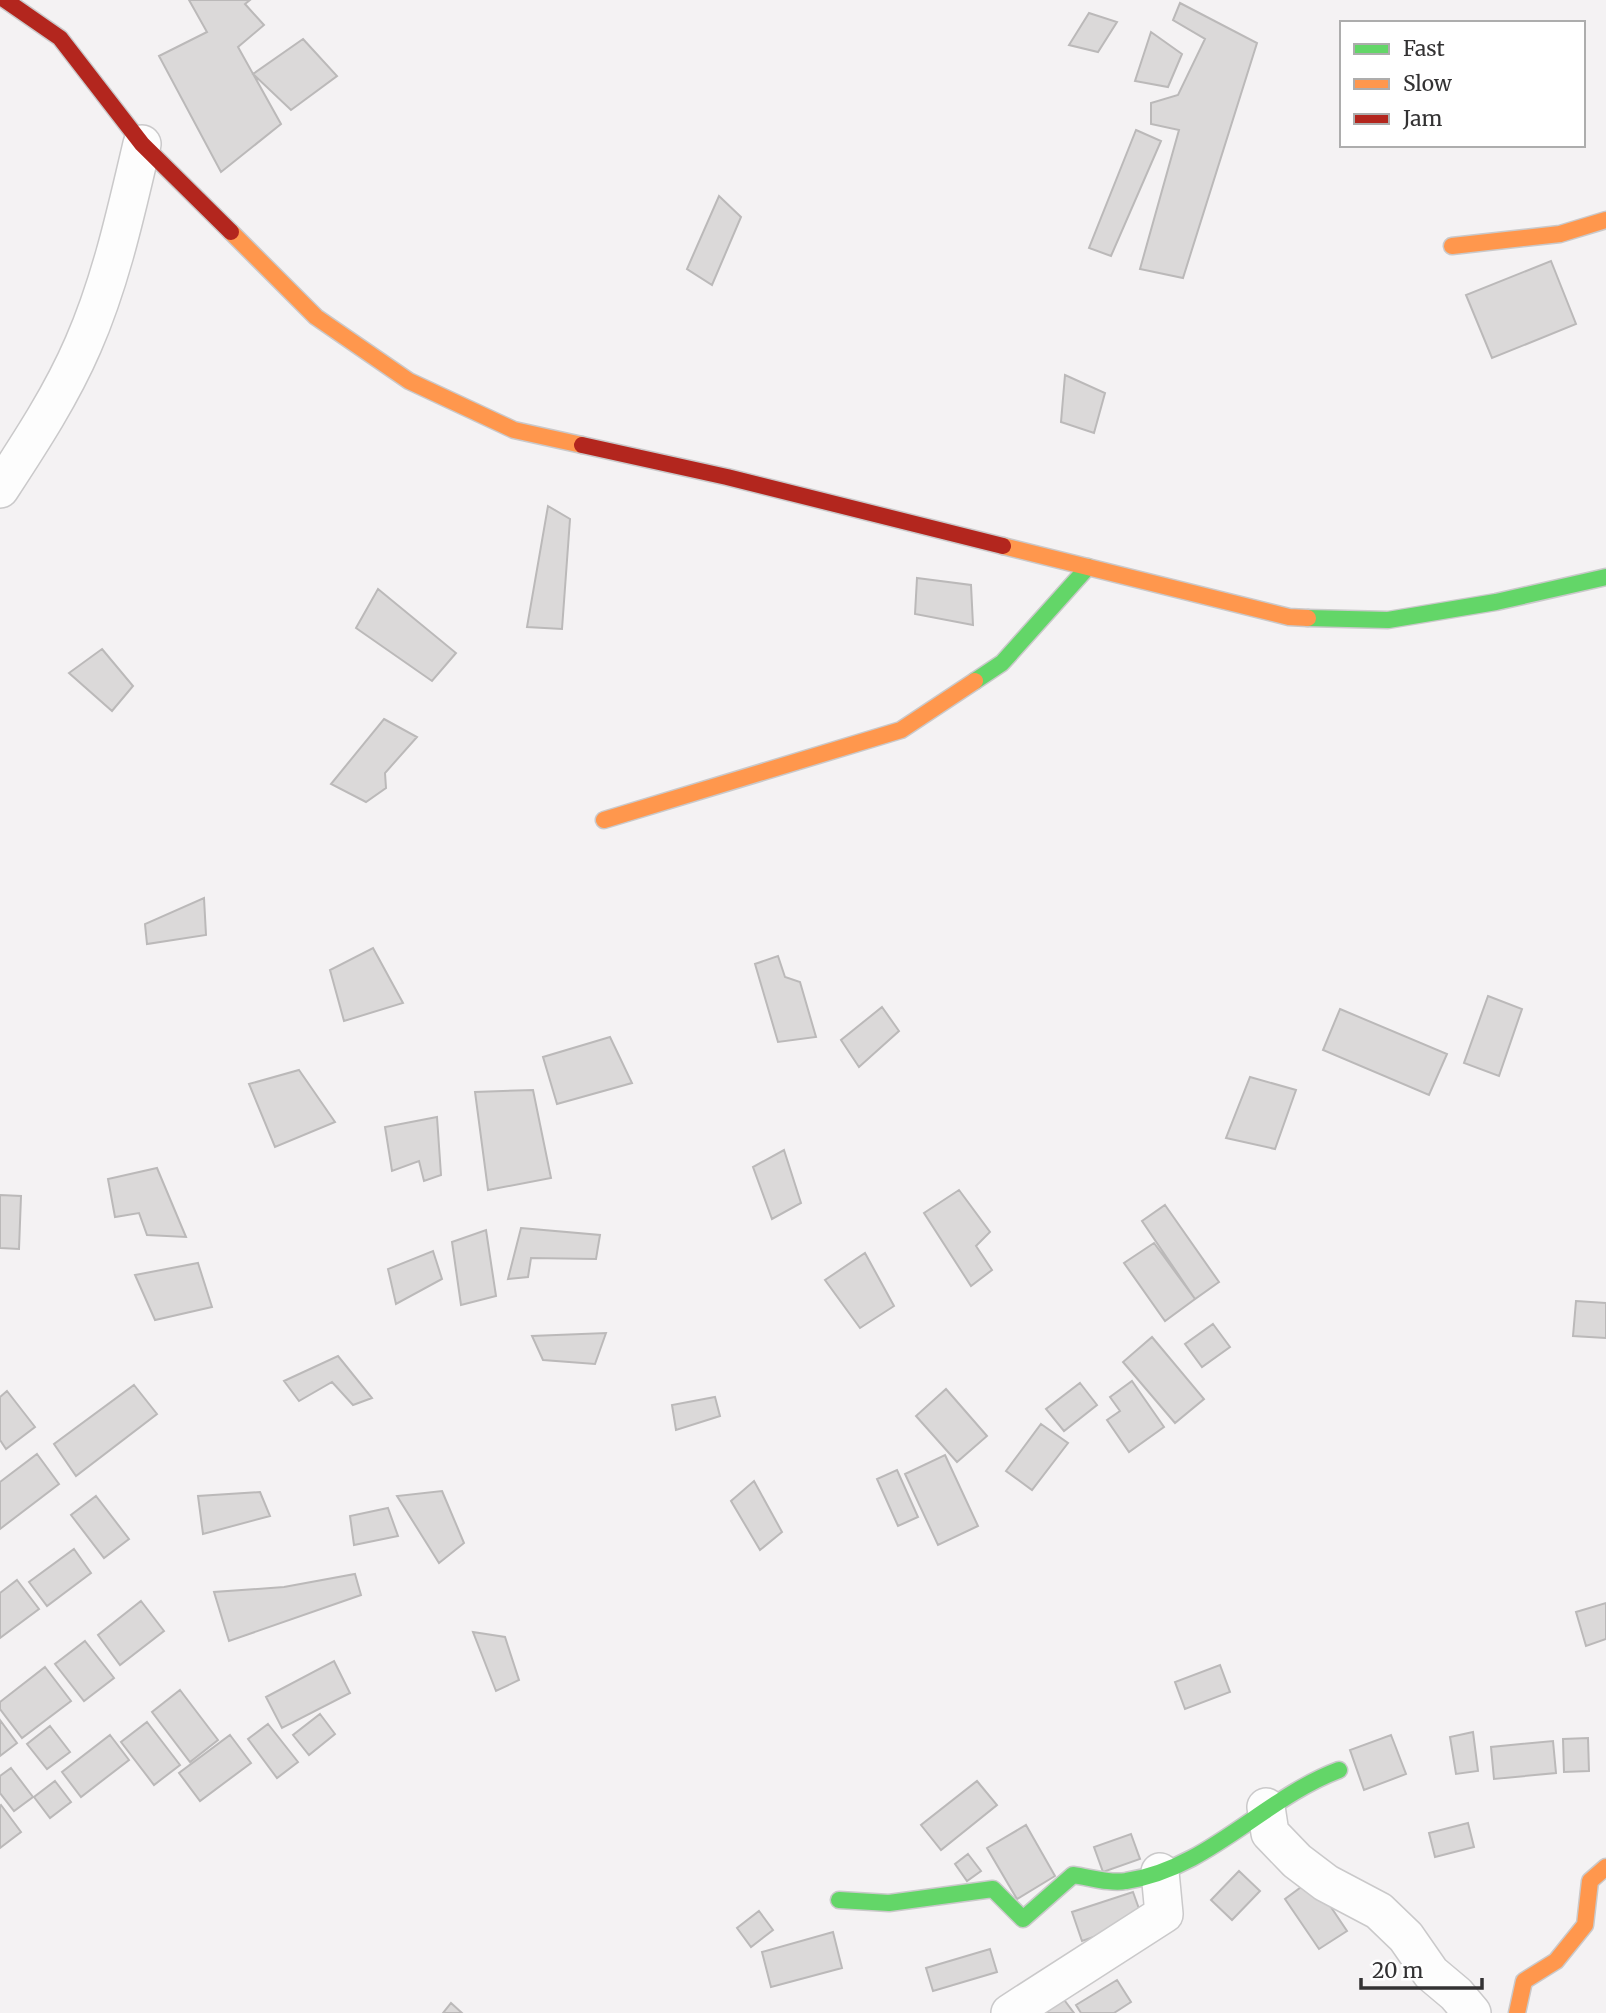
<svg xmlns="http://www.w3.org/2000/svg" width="1606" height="2013" font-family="Merriweather,serif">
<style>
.building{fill:#dbd9d9;stroke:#bbb9b9;stroke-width:2}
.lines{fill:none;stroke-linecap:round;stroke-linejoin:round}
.street-casing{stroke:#cac9ca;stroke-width:40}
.fast-casing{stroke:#cac9ca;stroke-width:19}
.slow-casing{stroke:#cac9ca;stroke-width:19}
.jam-casing{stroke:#cac9ca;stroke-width:19}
.street{stroke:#fdfdfd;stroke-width:37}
.fast{stroke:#63d668;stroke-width:16}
.slow{stroke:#ff974d;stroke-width:16}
.jam{stroke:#b3261e;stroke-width:16}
</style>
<rect width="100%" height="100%" fill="#f4f2f3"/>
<path class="building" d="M189 0H250L245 4 264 25 238 47 281 124 221 172 159 56 207 32Z
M1180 3 1257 43 1183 278 1140 269 1179 130 1151 124V103L1178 95 1205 39 1173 20Z
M1089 13 1117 22 1098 52 1069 45Z
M1151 32 1182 54 1168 87 1135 81Z
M303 39 337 76 291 110 253 74Z
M1136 130 1161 141 1111 256 1089 248Z
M719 196 741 217 712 285 687 269Z
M1551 261 1576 324 1492 358 1466 295Z
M1065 375 1105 393 1094 433 1061 422Z
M548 506 570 519 562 629 527 627Z
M917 578 971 585 973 625 915 614Z
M378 589 456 653 432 681 356 628Z
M102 649 133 686 112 711 69 673Z
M384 719 417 737 385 773 386 788 366 802 331 784Z
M204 898 206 935 147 944 145 924Z
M373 948 403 1003 344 1021 330 970Z
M778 956 785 977 800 982 816 1037 778 1042 755 964Z
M1488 996 1522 1009 1499 1076 1464 1063Z
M882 1007 899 1031 859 1067 841 1040Z
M1340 1009 1447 1054 1429 1095 1323 1050Z
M610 1037 632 1083 557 1104 543 1057Z
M299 1070 335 1122 275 1147 249 1084Z
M1250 1077 1296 1090 1275 1149 1226 1138Z
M533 1090 551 1178 488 1190 475 1092Z
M437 1117 441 1175 424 1181 419 1161 392 1171 385 1127Z
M784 1150 801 1203 772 1219 753 1167Z
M157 1168 186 1237 147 1235 139 1213 115 1217 108 1179Z
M959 1190 990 1232 976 1246 992 1270 971 1286 924 1213Z
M0 1195 21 1196 19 1249 0 1248Z
M1165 1205 1219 1282 1195 1299 1142 1221Z
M521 1228 600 1235 596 1259 531 1258 528 1277 508 1279Z
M486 1230 496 1296 461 1305 452 1242Z
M1154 1243 1195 1299 1165 1321 1124 1263Z
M433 1251 442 1279 396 1304 388 1269Z
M865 1253 894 1306 860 1328 825 1280Z
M198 1263 212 1307 155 1320 135 1275Z
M1576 1301 1606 1303V1338L1573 1336Z
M1213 1324 1230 1347 1202 1367 1185 1344Z
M606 1333 595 1364 543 1360 532 1336Z
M1152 1337 1204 1399 1175 1423 1123 1362Z
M338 1356 372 1398 353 1405 332 1382 299 1401 284 1381Z
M1132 1381 1164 1427 1129 1452 1107 1420 1120 1411 1110 1397Z
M1080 1383 1097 1405 1064 1431 1046 1409Z
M134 1385 157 1414 76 1476 54 1444Z
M946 1389 987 1436 957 1462 916 1416Z
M7 1391 35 1427 6 1449 0 1440V1397Z
M715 1397 720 1416 676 1430 672 1405Z
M1041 1424 1068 1443 1032 1490 1006 1471Z
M37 1454 59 1484 0 1529V1482Z
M945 1455 978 1526 938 1545 905 1474Z
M897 1470 918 1517 898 1526 877 1479Z
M754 1481 782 1532 760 1550 731 1501Z
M442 1491 464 1543 439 1563 397 1496Z
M260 1492 270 1516 203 1534 198 1496Z
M96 1496 129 1539 104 1558 71 1515Z
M388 1508 398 1536 354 1545 350 1516Z
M74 1549 91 1573 47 1606 29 1582Z
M355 1574 361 1595 229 1641 214 1592 284 1587Z
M17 1580 39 1609 0 1638V1593Z
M141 1601 164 1631 120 1665 98 1635Z
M1606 1603V1639L1586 1646 1576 1612Z
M473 1632 505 1637 519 1680 496 1691Z
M85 1641 114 1678 84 1701 55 1664Z
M334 1661 350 1693 282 1728 266 1697Z
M1220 1665 1230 1692 1185 1709 1175 1682Z
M45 1667 71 1701 22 1738 0 1709V1702Z
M180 1690 218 1740 190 1762 152 1712Z
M320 1714 335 1734 309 1755 293 1735Z
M0 1720 17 1743 0 1756Z
M147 1722 180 1765 154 1785 121 1742Z
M268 1724 298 1762 277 1778 248 1739Z
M50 1726 70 1752 47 1769 27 1744Z
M1473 1732 1478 1771 1456 1774 1450 1737Z
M110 1735 129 1760 81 1797 62 1772Z
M230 1735 251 1763 200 1801 179 1773Z
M1391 1735 1406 1774 1364 1790 1350 1750Z
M1588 1738 1589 1771 1564 1772 1563 1739Z
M1553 1741 1556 1773 1494 1779 1491 1747Z
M11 1768 33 1797 14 1811 0 1793V1776Z
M55 1781 71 1802 50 1818 34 1797Z
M977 1781 997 1805 941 1850 921 1825Z
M1 1805 21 1832 0 1848V1806Z
M1468 1823 1474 1847 1435 1857 1429 1833Z
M1026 1825 1055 1876 1017 1899 987 1848Z
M1131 1834 1140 1859 1103 1872 1094 1847Z
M968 1854 981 1871 967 1881 955 1864Z
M1239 1871 1260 1891 1232 1920 1211 1900Z
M1312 1879 1347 1931 1319 1949 1285 1899Z
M1133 1892 1143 1920 1082 1941 1072 1912Z
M759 1911 773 1930 751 1947 737 1928Z
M833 1932 842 1968 771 1987 762 1952Z
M990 1949 997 1972 933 1991 926 1968Z
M1117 1980 1131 2002 1114 2013H1081L1076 2005Z
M1062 1997 1074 2013H1039Z
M451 2003 462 2013H443Z"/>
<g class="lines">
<defs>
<path id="street" d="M0 489C30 443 61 396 83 345 111 281 126 212 142 144
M1266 1807 1270 1833 1297 1861 1326 1883 1379 1911 1406 1937 1431 1973 1456 1994 1472 2013
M1010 2013 1164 1914 1160 1872"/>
<path id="fast" d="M1308 618 1388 620 1496 602 1606 577
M975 681 1002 663 1088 567
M839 1900 889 1903 993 1889 1023 1919 1073 1875C1089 1877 1110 1884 1126 1881 1208 1869 1264 1798 1339 1770"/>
<path id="slow" d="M231 232 316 317 409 381 514 430 582 445
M1452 246 1560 234 1606 220
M1003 546 1289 617 1308 618
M604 820 901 730 975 681
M1517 2013 1524 1981 1556 1961 1585 1925 1590 1881 1606 1867"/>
<path id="jam" d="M5 0 60 38 142 144 231 232
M582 445 727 477 1003 546"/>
</defs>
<use href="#street" class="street-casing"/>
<use href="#fast" class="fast-casing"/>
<use href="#slow" class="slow-casing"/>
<use href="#jam" class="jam-casing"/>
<use href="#street" class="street"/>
<use href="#fast" class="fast"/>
<use href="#slow" class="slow"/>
<use href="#jam" class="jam"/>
</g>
<rect x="1340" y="21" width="245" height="126" fill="#ffffff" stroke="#adadad" stroke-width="2"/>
<rect x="1354" y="44" width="35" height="10" fill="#63d668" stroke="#adadad" stroke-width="2"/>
<text x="1403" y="56" font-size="21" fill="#333233">Fast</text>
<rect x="1354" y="79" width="35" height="10" fill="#ff974d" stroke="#adadad" stroke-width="2"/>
<text x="1403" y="91" font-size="21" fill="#333233">Slow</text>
<rect x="1354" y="114" width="35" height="10" fill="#b3261e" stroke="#adadad" stroke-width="2"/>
<text x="1403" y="126" font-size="21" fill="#333233">Jam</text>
<path d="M1361 1978v10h121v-10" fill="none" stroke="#333233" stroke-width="3.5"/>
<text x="1372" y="1978" font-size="21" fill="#333233" stroke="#ffffff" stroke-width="5" paint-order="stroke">20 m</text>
</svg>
